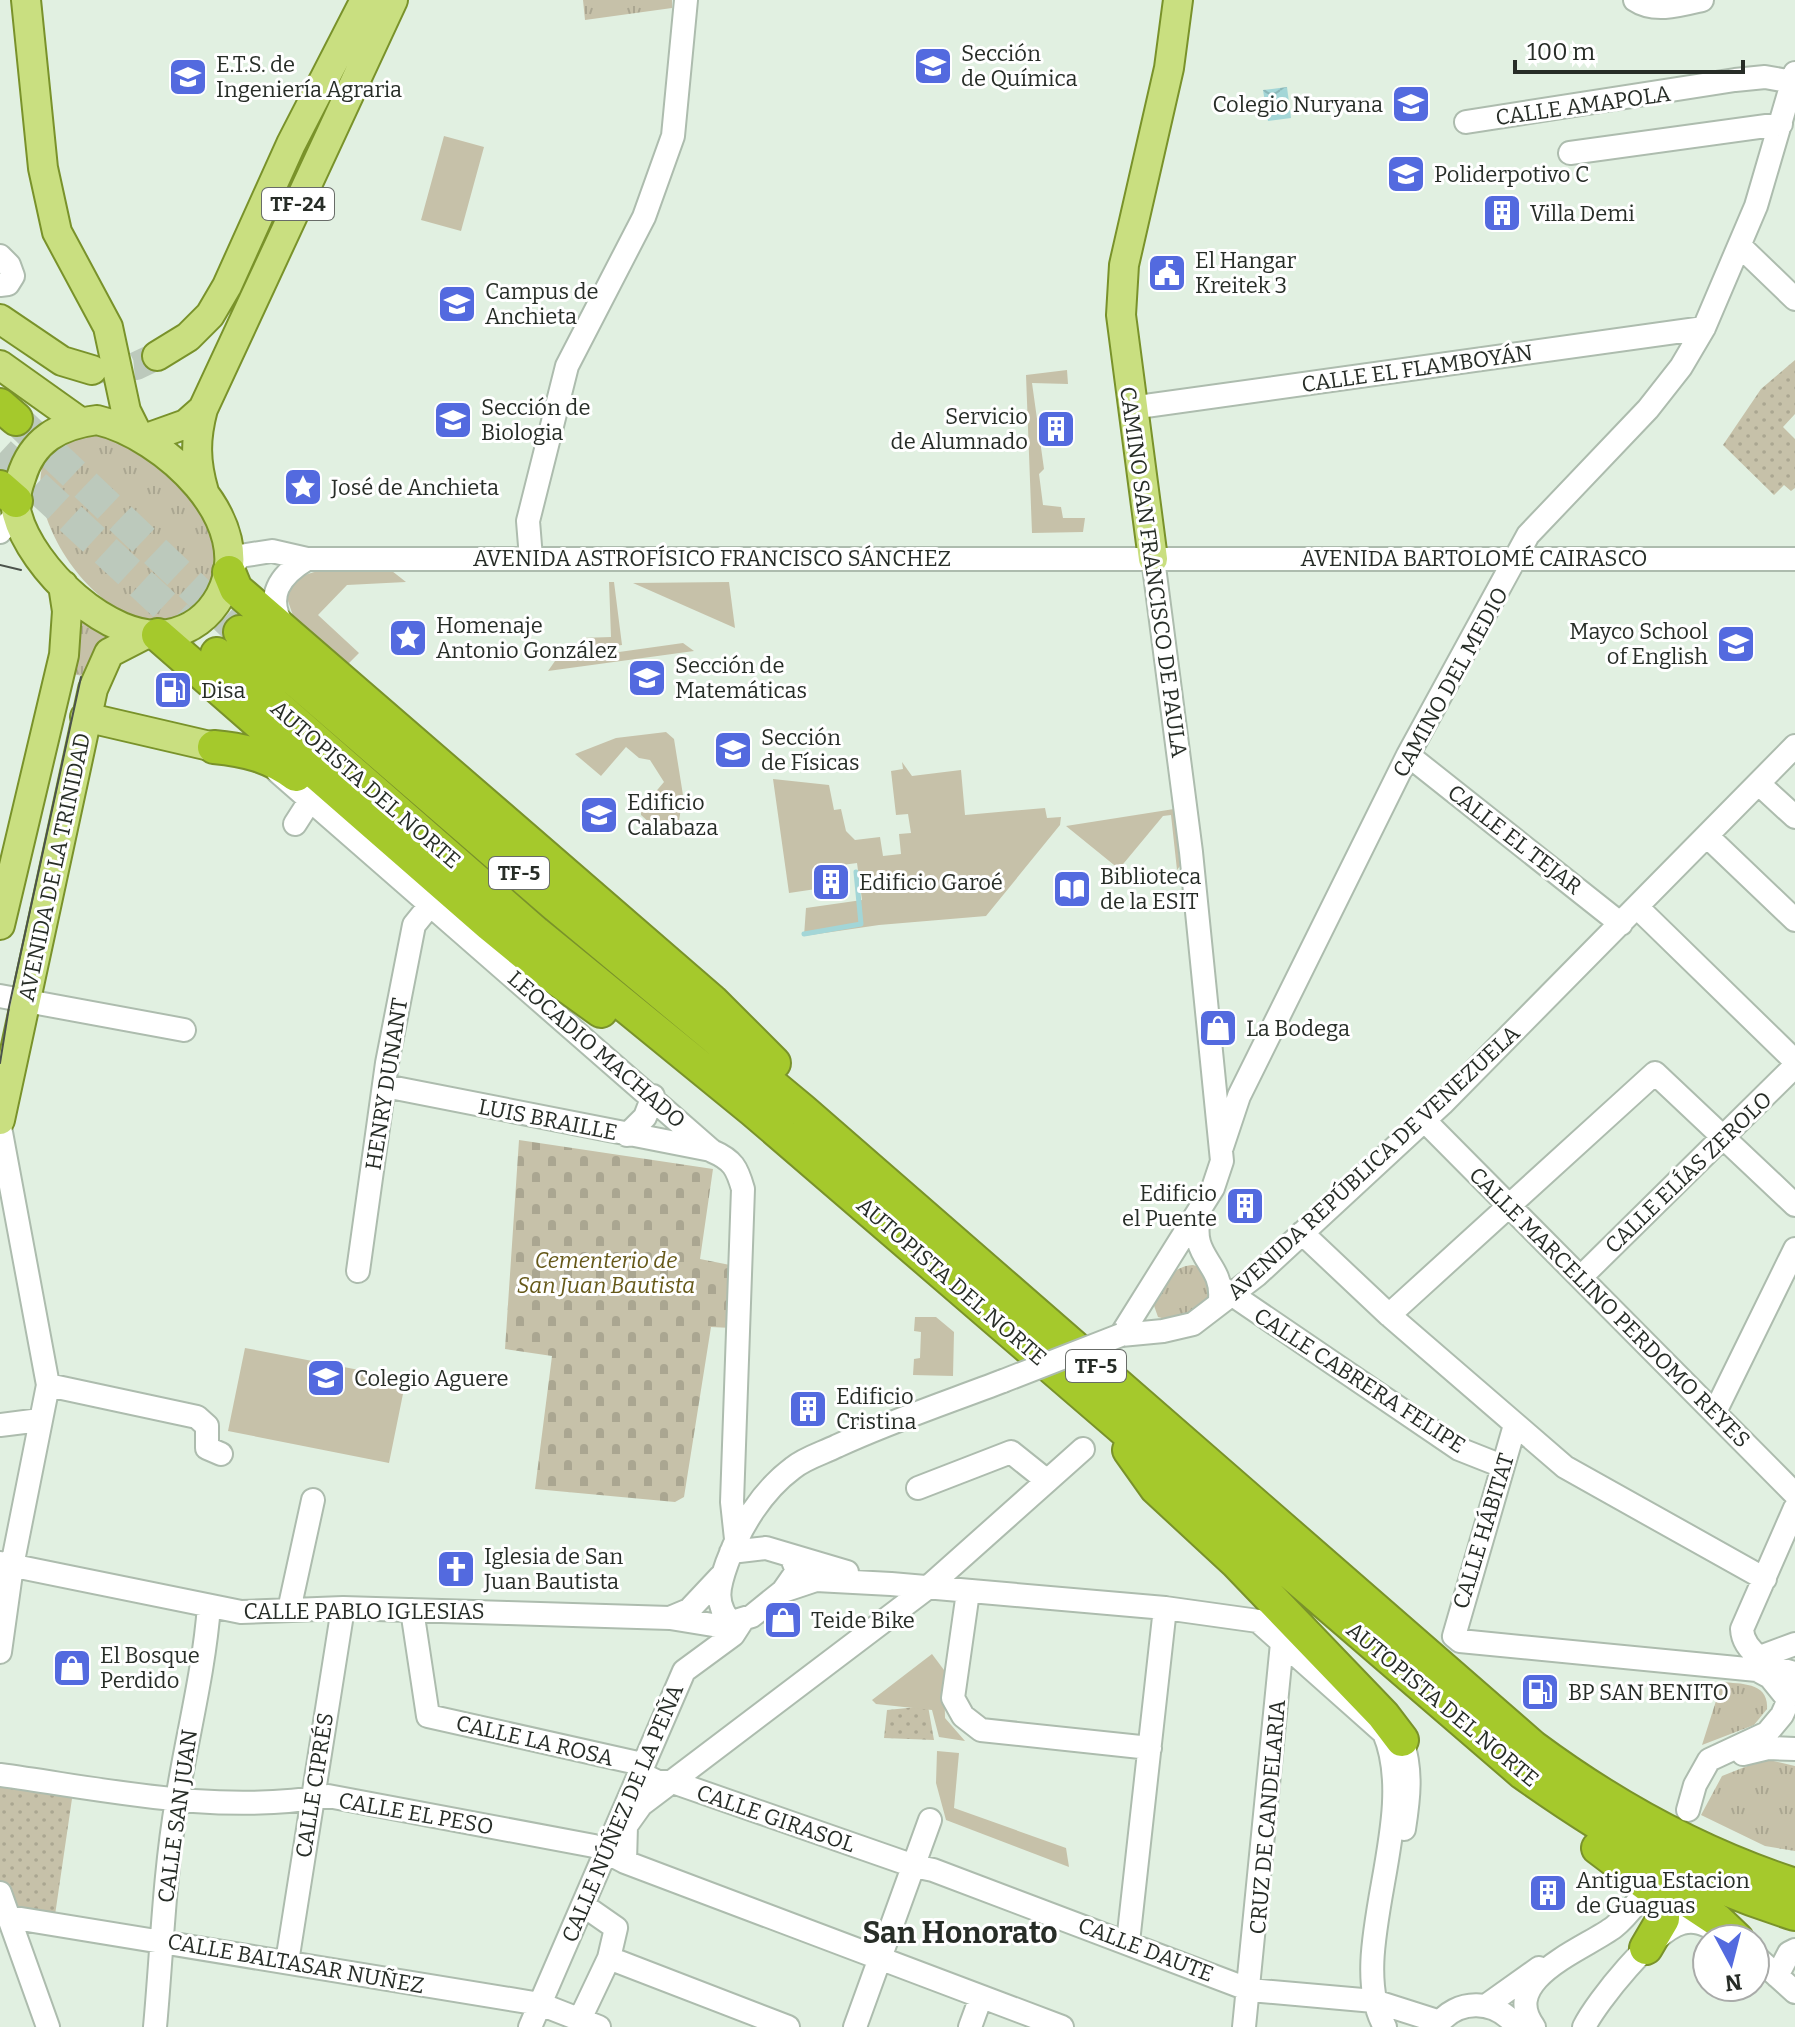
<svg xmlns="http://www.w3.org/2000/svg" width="1795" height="2027" font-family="Bitter,serif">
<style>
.grass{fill:url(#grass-tufts)}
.cemetery{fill:url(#cemetery-stones)}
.park{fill:url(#park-dots)}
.garden{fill:#c6c1a9}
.water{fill:url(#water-waves)}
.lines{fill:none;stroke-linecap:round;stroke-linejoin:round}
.stream{stroke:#a3d6d7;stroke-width:5}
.major-tunnel{stroke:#bcc9bc;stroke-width:28;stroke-dasharray:28 14;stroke-linecap:butt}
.highway-tunnel{stroke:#bcc9bc;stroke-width:32;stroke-dasharray:32 16;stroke-linecap:butt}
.minor-casing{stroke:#adbcae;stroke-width:26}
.major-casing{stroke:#79922a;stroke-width:32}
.highway-casing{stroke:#79922a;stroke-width:36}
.minor{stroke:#fff;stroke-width:22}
.major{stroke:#c9df80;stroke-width:28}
.highway{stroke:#a5c92c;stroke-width:32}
.tram{stroke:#4b534b;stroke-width:2}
.minor-bridge-casing{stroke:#adbcae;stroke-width:26;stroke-linecap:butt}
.minor-bridge{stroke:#fff;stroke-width:22}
.labels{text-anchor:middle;stroke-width:6;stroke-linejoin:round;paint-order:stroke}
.shield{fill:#fff;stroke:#686c68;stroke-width:2}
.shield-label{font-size:20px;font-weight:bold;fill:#272d27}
.poi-label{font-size:22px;fill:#272d27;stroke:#fff;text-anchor:start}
.street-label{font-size:22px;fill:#272d27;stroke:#fff}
.park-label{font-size:22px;font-style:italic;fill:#655818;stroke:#fff}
.district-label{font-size:30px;font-weight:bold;fill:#272d27;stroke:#fff}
</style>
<defs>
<pattern id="grass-tufts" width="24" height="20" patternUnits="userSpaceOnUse" patternTransform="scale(2)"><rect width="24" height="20" fill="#c6c1a9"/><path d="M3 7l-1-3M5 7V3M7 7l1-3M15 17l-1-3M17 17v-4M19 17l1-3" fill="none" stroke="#aaa691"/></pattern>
<pattern id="cemetery-stones" width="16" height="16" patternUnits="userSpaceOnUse" patternTransform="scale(2)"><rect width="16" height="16" fill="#c6c1a9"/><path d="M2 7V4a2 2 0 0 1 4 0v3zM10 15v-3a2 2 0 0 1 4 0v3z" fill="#aaa691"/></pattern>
<pattern id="park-dots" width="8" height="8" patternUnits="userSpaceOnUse" patternTransform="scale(2)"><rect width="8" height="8" fill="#c6c1a9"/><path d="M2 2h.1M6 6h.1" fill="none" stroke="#aaa691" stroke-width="1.8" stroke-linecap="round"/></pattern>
<pattern id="water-waves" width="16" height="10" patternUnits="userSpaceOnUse" patternTransform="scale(2)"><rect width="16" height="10" fill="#a3d6d7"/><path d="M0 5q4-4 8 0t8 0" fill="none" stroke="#8cb8b9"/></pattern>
</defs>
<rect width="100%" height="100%" fill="#e1f0e1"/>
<path class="grass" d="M583 0H672V8L585 20Z
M87 433C94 434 104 434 111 436 164 452 250 545 201 599 126 681 0 503 53 447 62 441 76 438 87 433Z
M73 608 116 637 88 677 67 673Z
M1193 1265 1206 1269 1210 1299C1195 1310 1178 1324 1158 1317L1152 1300C1162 1284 1172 1266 1193 1265Z
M1722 1682C1741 1684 1769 1682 1767 1709L1754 1725 1702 1745Z
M1765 1759 1795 1766V1851L1765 1846 1701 1815 1722 1776Z"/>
<path class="cemetery" d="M519 1140 713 1169 700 1259 735 1266 732 1328 711 1327 684 1497 675 1502 535 1489 552 1356 505 1349Z"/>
<path class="park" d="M1795 360V414L1783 427 1795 439V488L1791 491 1784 485 1774 495 1723 445 1761 389Z
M928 1706 934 1740 884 1738 887 1710Z
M0 1775 74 1785 54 1922 9 1917 0 1893Z"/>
<path class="garden" d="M444 136 484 147 461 231 421 220Z
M1067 370 1068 384 1032 383 1044 469 1039 474 1043 505 1061 507 1063 518H1085L1083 532 1032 533 1026 375Z
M345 569 392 571 406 582 347 585 318 615 359 653 348 664 293 616 287 598C296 569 319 571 345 569Z
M609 582H614L622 645 579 650 581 638 611 637Z
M729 582 735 628 633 583Z
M683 643 694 651 548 671 555 661Z
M666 732 674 739 683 795 677 834 664 836 641 815V809L664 782 650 760 639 758 626 747 601 776 575 754 616 738Z
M902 762 912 776 961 770 965 815 1045 808 1047 818 1061 817 1060 825 986 916 879 925 804 936 806 908 862 900 857 863 813 869 816 889 789 893 773 779 829 785 834 810 841 809 846 831 855 840 880 837 883 856 901 854 899 834 911 833 908 814 896 815 891 771 903 769Z
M1174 809 1180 866 1177 870 1171 815 1163 816 1119 869 1066 826Z
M915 1317H936L954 1332 953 1376 913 1375 914 1359 920 1358 921 1332 914 1331Z
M245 1348 406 1379 389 1463 228 1431Z
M932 1654 944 1670 945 1718 965 1741 939 1737 932 1710 876 1704 872 1700Z
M937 1751 959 1753 954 1808 1066 1848 1069 1867 946 1820 936 1783Z"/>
<path class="water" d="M1287 87 1291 118 1268 121 1263 90Z"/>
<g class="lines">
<path class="stream" d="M804 934 861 924 856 872"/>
<path class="major-tunnel" d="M92 370 136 366 157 356"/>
<path class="highway-tunnel" d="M16 419 240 632
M0 453 217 654"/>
<defs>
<path id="minor" d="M1635 0C1654 13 1681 5 1702 0
M1466 122 1735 80 1765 77 1793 82
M1570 153 1781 124
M1740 246 1795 299
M0 256 9 265 13 276 8 284 0 285
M1131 408 1704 328
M0 532 17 514
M531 558 528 521 567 366 644 217 673 136 686 0
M229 572 240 556 272 551 307 559H1795
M284 627C264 597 280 575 307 559
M1408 755 1621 924
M278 772 712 1151C733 1160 737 1168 743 1189L732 1502 736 1539
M1759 784 1795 817
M295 824 311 799
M1707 836 1795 920
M1638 908 1795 1061
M0 996 184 1030
M385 1086 711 1150
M1424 1120 1795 1494
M0 1127 48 1385 12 1566 0 1652
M627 1135 645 1117 653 1096
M1222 1147 1239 1096 1408 755 1528 535 1648 409 1681 367 1704 328 1756 206 1795 73
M1200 1213C1188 1259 1223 1261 1220 1299
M1302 1233 1389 1315 1565 1467 1765 1579
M358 1271 387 1063 414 925 431 904
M1581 1277 1795 1066
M1221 1287 1459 1449 1502 1466
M1389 1315 1655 1073 1795 1205
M1121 1335 1163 1331 1193 1324 1257 1275 1442 1104 1795 746
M1121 1335 1213 1188 1222 1161 1191 852 1153 559
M48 1385 197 1417 207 1426V1448L221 1454
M1715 1412 1795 1249
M0 1425 40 1420
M1515 1425 1454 1636 1460 1641 1757 1670 1770 1677 1787 1698
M918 1488 1011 1452 1046 1480
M1795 1508 1742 1629C1743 1653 1774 1669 1795 1673
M731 1552 766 1548 847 1572
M0 1563 241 1612 343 1608 507 1613 670 1618 719 1626 752 1616 783 1591 797 1571 791 1556
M783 1591 816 1580 891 1584 1165 1608 1258 1621 1384 1733C1421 1820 1343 1954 1385 2027
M968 1592 953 1698 963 1716 981 1730 1150 1748
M289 1610 313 1500
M412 1610 428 1716 642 1764
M670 1618 689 1610 720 1577
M732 1625C714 1603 718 1588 727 1563 740 1527 762 1491 793 1468 805 1458 823 1453 837 1446 891 1421 948 1402 1003 1381
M1760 1657 1795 1644
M1402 1740C1412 1771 1409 1797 1404 1829
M1743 1754 1768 1748 1795 1749
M639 1773 658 1782H673L914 1866 933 1870 1250 1990 1374 2001 1440 2022
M0 1775C109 1790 218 1815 328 1796L594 1846 625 1862 1062 2027
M1688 1810 1695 1785 1709 1760 1767 1733 1782 1715 1795 1686
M625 1862 626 1826 641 1805 926 1589 1083 1449
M0 1893 48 2027
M583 1905 616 1928 609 1958 788 2027
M9 1917 540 2004 599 2027
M1128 1942 1165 1608
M1755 1956 1795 1992
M287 1962 343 1608
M1777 1976 1789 1953 1795 1950
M1487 2005 1539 1968
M580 2019 609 1958
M155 2027C162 1951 164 1876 177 1800 187 1736 204 1672 209 1606
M530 2027 684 1671 733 1635 742 1621
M855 2027 930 1820
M970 2027 981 1997
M1244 2027 1282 1643
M1436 2027C1457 1997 1496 1999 1517 2027
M1534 2027C1498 1979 1585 1949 1614 1927 1627 1917 1637 1902 1647 1890
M1584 2027C1597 2001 1654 1930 1682 1923 1696 1919 1706 1925 1718 1931"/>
<path id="major" d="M26 0 43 168 57 232 108 327 126 411 138 435
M0 319 62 361 92 370
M157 356 188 337 210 315 227 286 291 144 365 0
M0 365 80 422
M97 420C163 435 260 522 220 596 209 616 191 630 168 634 110 644 31 568 17 514 14 503 17 489 21 478 32 440 59 425 97 420Z
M144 439 186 424 203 409
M204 492C195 461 195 439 203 409L393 0
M1153 559 1121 315 1124 265 1169 68 1178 0
M85 717 214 747
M0 925 64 655 67 611 63 585
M0 1120 93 689 109 653 142 636"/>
<path id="highway" d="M0 405 16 419
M0 487 16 501
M229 572 236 589 712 1001 774 1063
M240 632 554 904 802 1110 1533 1747C1614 1807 1699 1854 1795 1885
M158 635 490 925 551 975 601 1011
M217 654 536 933 754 1111 1523 1773C1615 1838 1687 1880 1795 1914
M214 747C246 750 270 756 296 775
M1129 1450 1156 1488 1236 1562 1383 1715 1402 1740
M1598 1848 1663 1897V1919L1646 1948
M1652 1877 1717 1920 1737 1939"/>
</defs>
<use href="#minor" class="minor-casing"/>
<use href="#major" class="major-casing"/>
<use href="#highway" class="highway-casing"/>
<use href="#minor" class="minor"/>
<use href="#major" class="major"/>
<use href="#highway" class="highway"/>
<path class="tram" d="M0 565 21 570
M0 1063 9 1007 81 677"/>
<defs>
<path id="minor-bridge" d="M1003 1381 1121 1335"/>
</defs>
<use href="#minor-bridge" class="minor-bridge-casing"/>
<use href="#minor-bridge" class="minor-bridge"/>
</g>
<defs>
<symbol id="university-square" viewBox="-11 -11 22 22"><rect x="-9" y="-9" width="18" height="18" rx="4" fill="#536adf" stroke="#fff"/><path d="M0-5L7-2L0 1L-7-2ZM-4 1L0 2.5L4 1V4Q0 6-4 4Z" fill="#fff"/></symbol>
<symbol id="school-square" viewBox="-11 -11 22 22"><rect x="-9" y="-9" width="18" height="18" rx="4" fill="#536adf" stroke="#fff"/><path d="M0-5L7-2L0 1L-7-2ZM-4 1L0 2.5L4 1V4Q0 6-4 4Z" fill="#fff"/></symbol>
<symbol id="building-square" viewBox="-11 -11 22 22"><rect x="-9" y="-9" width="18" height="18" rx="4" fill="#536adf" stroke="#fff"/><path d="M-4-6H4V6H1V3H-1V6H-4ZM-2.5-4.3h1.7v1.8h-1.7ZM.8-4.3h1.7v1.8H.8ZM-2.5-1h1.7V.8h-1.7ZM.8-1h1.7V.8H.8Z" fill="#fff"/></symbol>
<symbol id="civic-square" viewBox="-11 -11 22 22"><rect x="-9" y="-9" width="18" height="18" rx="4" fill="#536adf" stroke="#fff"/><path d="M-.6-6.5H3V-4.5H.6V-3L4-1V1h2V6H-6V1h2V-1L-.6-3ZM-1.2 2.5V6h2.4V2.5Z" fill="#fff"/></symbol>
<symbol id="sight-square" viewBox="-11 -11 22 22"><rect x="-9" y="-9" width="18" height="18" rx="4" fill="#536adf" stroke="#fff"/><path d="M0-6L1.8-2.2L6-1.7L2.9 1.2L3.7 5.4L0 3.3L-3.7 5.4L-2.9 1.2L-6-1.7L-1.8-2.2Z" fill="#fff"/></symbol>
<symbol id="fuel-square" viewBox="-11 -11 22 22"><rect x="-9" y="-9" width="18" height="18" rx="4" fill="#536adf" stroke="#fff"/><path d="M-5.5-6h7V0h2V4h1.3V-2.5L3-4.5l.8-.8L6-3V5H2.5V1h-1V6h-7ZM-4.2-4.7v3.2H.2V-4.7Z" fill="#fff"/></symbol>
<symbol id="library-square" viewBox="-11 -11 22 22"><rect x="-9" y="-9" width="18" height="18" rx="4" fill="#536adf" stroke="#fff"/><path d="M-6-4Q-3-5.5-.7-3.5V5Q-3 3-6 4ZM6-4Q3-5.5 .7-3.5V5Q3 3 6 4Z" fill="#fff"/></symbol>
<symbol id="shop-square" viewBox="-11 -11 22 22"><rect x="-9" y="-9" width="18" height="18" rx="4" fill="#536adf" stroke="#fff"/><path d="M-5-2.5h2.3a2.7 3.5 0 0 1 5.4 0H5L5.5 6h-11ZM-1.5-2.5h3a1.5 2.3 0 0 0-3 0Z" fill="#fff"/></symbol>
<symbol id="church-square" viewBox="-11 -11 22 22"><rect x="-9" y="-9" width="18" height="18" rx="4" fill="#536adf" stroke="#fff"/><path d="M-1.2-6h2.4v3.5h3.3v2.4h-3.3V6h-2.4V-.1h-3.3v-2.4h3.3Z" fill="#fff"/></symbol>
</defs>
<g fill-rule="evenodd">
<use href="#university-square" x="911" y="44" width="44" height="44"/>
<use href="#university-square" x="166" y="55" width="44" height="44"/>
<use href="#school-square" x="1389" y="82" width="44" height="44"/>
<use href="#school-square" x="1384" y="152" width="44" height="44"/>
<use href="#building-square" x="1480" y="191" width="44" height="44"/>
<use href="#civic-square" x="1145" y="251" width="44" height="44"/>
<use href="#university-square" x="435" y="282" width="44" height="44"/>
<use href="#university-square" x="431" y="398" width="44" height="44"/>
<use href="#building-square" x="1034" y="407" width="44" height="44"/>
<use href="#sight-square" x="281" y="465" width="44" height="44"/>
<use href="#sight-square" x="386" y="616" width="44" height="44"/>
<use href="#school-square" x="1714" y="622" width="44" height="44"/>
<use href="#university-square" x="625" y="656" width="44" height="44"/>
<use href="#fuel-square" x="151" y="668" width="44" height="44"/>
<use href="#university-square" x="711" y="728" width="44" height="44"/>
<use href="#university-square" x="577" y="793" width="44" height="44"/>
<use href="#building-square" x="809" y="860" width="44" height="44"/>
<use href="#library-square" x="1050" y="867" width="44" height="44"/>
<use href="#shop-square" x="1196" y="1006" width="44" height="44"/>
<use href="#building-square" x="1223" y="1184" width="44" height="44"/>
<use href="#school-square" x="304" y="1356" width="44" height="44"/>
<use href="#building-square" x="786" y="1387" width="44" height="44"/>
<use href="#church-square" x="434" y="1547" width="44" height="44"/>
<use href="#shop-square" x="761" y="1598" width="44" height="44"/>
<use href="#shop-square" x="50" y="1646" width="44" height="44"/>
<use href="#fuel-square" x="1518" y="1670" width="44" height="44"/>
<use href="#building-square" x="1526" y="1871" width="44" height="44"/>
</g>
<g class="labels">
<g class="shield">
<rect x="262" y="188" width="72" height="32" rx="6"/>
<rect x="489" y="857" width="60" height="32" rx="6"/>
<rect x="1066" y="1350" width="60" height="32" rx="6"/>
</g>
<g class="shield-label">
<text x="298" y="211">TF-24</text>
<text x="519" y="880">TF-5</text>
<text x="1096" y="1373">TF-5</text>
</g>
<g class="poi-label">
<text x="961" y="61">Sección<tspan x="961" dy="25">de Química</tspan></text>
<text x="216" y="72">E.T.S. de<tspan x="216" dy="25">Ingeniería Agraria</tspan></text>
<text x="1383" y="112" text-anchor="end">Colegio Nuryana</text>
<text x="1434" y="182">Poliderpotivo C</text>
<text x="1530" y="221">Villa Demi</text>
<text x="1195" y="268">El Hangar<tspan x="1195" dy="25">Kreitek 3</tspan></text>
<text x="485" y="299">Campus de<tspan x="485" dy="25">Anchieta</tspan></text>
<text x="481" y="415">Sección de<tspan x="481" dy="25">Biologia</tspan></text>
<text x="1028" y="424" text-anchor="end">Servicio<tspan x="1028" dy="25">de Alumnado</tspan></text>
<text x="331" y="495">José de Anchieta</text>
<text x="436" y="633">Homenaje<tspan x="436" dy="25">Antonio González</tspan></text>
<text x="1708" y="639" text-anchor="end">Mayco School<tspan x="1708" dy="25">of English</tspan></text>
<text x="675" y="673">Sección de<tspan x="675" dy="25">Matemáticas</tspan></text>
<text x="201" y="698">Disa</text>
<text x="761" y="745">Sección<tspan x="761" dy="25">de Físicas</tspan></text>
<text x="627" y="810">Edificio<tspan x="627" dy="25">Calabaza</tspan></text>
<text x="1100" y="884">Biblioteca<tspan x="1100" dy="25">de la ESIT</tspan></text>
<text x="859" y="890">Edificio Garoé</text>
<text x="1246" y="1036">La Bodega</text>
<text x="1217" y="1201" text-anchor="end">Edificio<tspan x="1217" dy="25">el Puente</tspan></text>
<text x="354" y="1386">Colegio Aguere</text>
<text x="836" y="1404">Edificio<tspan x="836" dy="25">Cristina</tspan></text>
<text x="484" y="1564">Iglesia de San<tspan x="484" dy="25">Juan Bautista</tspan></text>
<text x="811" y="1628">Teide Bike</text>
<text x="100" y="1663">El Bosque<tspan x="100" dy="25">Perdido</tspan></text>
<text x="1568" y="1700">BP SAN BENITO</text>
<text x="1576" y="1888">Antigua Estacion<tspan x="1576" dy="25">de Guaguas</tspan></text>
</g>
<g class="street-label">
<text transform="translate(1583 105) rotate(-8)" y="8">CALLE AMAPOLA</text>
<text transform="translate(1417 368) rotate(-8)" y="8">CALLE EL FLAMBOYÁN</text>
<text x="712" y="566">AVENIDA ASTROFÍSICO FRANCISCO SÁNCHEZ</text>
<text x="1474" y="566">AVENIDA BARTOLOMÉ CAIRASCO</text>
<text transform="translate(1154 572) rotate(82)" y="8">CAMINO SAN FRANCISCO DE PAULA</text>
<text transform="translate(1450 682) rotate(-61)" y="8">CAMINO DEL MEDIO</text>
<text transform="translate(366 784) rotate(41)" y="8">AUTOPISTA DEL NORTE</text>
<text transform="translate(1515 839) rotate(38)" y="8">CALLE EL TEJAR</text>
<text transform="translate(54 867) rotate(-78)" y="8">AVENIDA DE LA TRINIDAD</text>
<text transform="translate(597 1049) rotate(41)" y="8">LEOCADIO MACHADO</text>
<text transform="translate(386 1084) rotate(-81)" y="8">HENRY DUNANT</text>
<text transform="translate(548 1119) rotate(11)" y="8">LUIS BRAILLE</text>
<text transform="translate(1373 1162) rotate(-43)" y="8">AVENIDA REPÚBLICA DE VENEZUELA</text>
<text transform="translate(1688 1172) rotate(-44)" y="8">CALLE ELÍAS ZEROLO</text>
<text transform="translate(952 1281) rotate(41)" y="8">AUTOPISTA DEL NORTE</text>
<text transform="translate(1610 1307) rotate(45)" y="8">CALLE MARCELINO PERDOMO REYES</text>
<text transform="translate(1360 1380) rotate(33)" y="8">CALLE CABRERA FELIPE</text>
<text transform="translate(1483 1531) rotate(-73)" y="8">CALLE HÁBITAT</text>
<text x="364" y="1619">CALLE PABLO IGLESIAS</text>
<text transform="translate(1443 1704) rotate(40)" y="8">AUTOPISTA DEL NORTE</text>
<text transform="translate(535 1740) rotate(13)" y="8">CALLE LA ROSA</text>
<text transform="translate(314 1785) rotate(-81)" y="8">CALLE CIPRÉS</text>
<text transform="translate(416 1813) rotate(10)" y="8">CALLE EL PESO</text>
<text transform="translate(622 1813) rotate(-67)" y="8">CALLE NÚÑEZ DE LA PEÑA</text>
<text transform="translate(177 1816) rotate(-82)" y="8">CALLE SAN JUAN</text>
<text transform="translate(1267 1817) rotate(-85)" y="8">CRUZ DE CANDELARIA</text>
<text transform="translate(776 1818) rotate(19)" y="8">CALLE GIRASOL</text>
<text transform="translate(1146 1949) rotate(21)" y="8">CALLE DAUTE</text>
<text transform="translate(296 1963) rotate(10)" y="8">CALLE BALTASAR NUÑEZ</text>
</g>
<g class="park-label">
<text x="606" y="1268">Cementerio de<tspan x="606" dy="25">San Juan Bautista</tspan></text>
</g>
<g class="district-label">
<text x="960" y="1943">San Honorato</text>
</g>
</g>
<g transform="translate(1731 1963) rotate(173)"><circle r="38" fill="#ffffff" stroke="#a9aba9" stroke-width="2"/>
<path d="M0-6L14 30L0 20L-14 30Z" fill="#536adf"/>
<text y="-12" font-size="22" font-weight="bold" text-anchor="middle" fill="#272d27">N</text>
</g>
<path d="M1515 60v12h228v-12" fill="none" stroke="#272d27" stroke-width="4"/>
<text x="1527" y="60" font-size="24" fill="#272d27" stroke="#ffffff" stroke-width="6" paint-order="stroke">100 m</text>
</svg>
